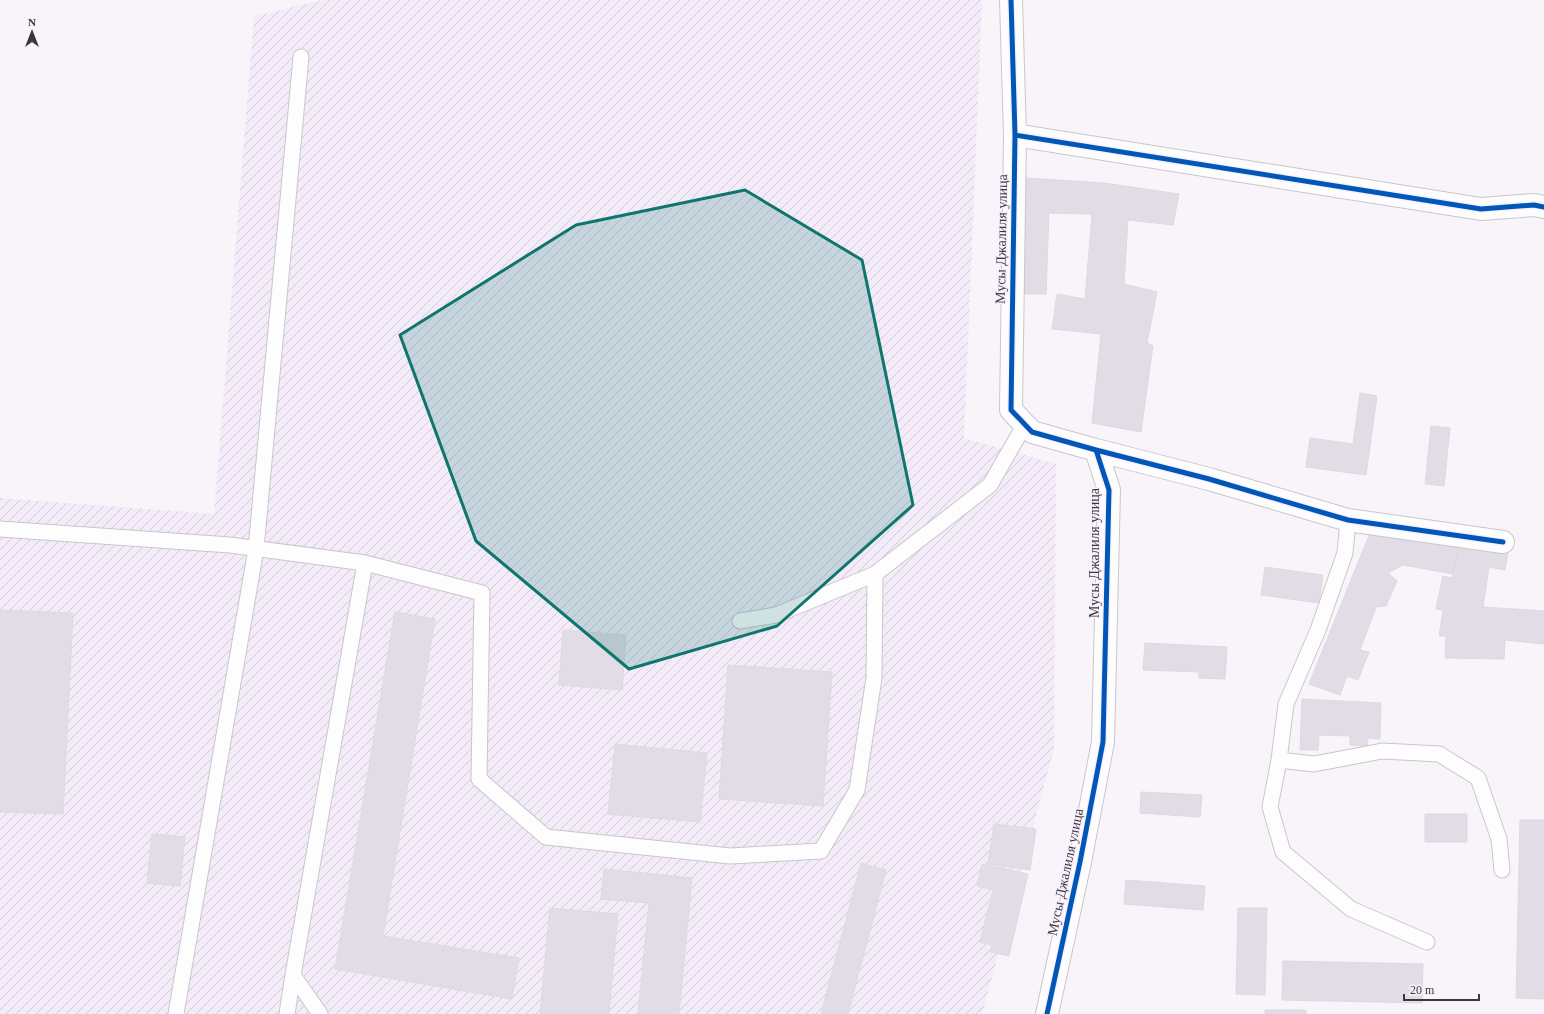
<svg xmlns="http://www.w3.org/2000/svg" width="1544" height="1014" font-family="'Times New Roman',serif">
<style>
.industrial{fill:url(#industrial-furrows)}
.building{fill:#e1dce5;stroke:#dddade}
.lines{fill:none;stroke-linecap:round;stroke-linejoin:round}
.lane-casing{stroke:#c9c6cb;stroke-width:17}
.street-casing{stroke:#c9c6cb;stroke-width:24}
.lane{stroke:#fefdfe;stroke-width:15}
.street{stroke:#fefdfe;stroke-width:22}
.cycleway-casing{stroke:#f9f0fe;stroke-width:8}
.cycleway{stroke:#0057b8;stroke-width:5}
.marked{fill:#0f766e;fill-opacity:0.2;stroke:#0f766e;stroke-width:3;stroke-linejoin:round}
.labels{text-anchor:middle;stroke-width:3;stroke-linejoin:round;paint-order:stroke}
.street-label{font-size:14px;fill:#3b383d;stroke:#f9f0fe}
</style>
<defs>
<pattern id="industrial-furrows" width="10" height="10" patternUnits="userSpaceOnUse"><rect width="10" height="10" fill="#f4ebf9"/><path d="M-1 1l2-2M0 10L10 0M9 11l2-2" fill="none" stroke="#d2cad6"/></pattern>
</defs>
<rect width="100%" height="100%" fill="#f8f4fa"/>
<path class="industrial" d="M323 0H982L964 438 1056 464 1054 749 982 1014H0V498L214 514 254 16Z"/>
<path class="building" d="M1026 178 1104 183 1179 194 1173 225 1128 220 1124 284 1157 292 1147 343 1153 346 1141 432 1092 423 1101 334 1052 329 1057 294 1085 299 1092 214 1049 213 1046 294H1023Z
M1360 393 1377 396 1366 475 1306 467 1310 438 1353 444Z
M1431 426 1450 428 1444 486 1425 484Z
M1372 528 1459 546 1453 574 1403 565 1388 573 1397 581 1386 606 1376 607 1360 650 1369 652 1358 680 1347 676 1340 695 1309 684Z
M1459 546 1508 552 1505 570 1489 567 1483 607 1544 611V644L1505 640 1504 659 1445 658 1446 636H1439L1443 610 1436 609 1443 576 1452 578Z
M1265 567 1323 575 1319 603 1261 595Z
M0 610 73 613 63 814 0 812Z
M395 612 435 619 383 936 519 958 512 999 335 969Z
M563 630 626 635 622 690 559 685Z
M1145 643 1227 647 1225 679 1199 678V672L1143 670Z
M728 665 832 672 823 806 719 799Z
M1302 699 1381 703 1380 739 1368 738 1367 746 1350 745V736L1319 735 1318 750H1300Z
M615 744 707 753 700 822 608 814Z
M1141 792 1202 795 1200 817 1140 813Z
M1425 814H1467V842H1425Z
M1520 820H1544V999L1516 998Z
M994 824 1036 829 1030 870 988 864Z
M152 834 185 837 180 886 147 883Z
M861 863 886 870 848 1014H821Z
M982 864 1028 874 1009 956 991 952 992 945 980 942 993 890 977 886Z
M604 869 692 878 679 1014H638L649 903 601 899Z
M1126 880 1205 886 1203 910 1124 904Z
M550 908 618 914 609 1014H540Z
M1238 908H1267L1265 995 1236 994Z
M1283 961 1423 964 1422 1003 1282 1000Z
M1265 1010H1306V1014H1265Z"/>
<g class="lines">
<defs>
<path id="lane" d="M1348 520 1345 553 1318 630 1286 704 1279 760 1270 807 1283 852 1351 909 1427 942
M0 529 230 545 365 563 482 593 479 779 546 837 730 856 821 851 857 790 874 678 875 574
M740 621 776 615 875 574 990 485 1025 424
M1279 760 1314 764 1382 751 1439 754 1478 778 1499 839 1502 870
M293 975 320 1014
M176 1014 256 549 301 57
M287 1014 293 975 365 563"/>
<path id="street" d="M1011 0 1015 135 1011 410 1032 432 1096 450 1109 490 1103 742 1080 862 1047 1014
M1015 135 1481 209 1534 205 1544 207
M1096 450 1209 479 1348 520 1503 542"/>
</defs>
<use href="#lane" class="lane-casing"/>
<use href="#street" class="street-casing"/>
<use href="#lane" class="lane"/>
<use href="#street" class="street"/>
<defs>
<path id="cycleway" d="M1011 0 1015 135 1011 410 1032 432 1096 450 1109 490 1103 742 1080 862 1047 1014
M1015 135 1481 209 1534 205 1544 207
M1096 450 1209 479 1348 520 1503 542"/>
</defs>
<use href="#cycleway" class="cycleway-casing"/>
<use href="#cycleway" class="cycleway"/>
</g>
<path class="marked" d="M745 190 862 260 913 505 777 626 629 669 476 541 400 335 576 225Z"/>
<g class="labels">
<g class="street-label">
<text transform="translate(1001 239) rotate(-89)" y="5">Мусы Джалиля улица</text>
<text transform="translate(1094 553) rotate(-90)" y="5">Мусы Джалиля улица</text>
<text transform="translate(1065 872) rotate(-78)" y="5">Мусы Джалиля улица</text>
</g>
</g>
<g transform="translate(32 32)" stroke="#f9f0fe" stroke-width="3" paint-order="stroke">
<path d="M0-3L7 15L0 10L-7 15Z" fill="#3b383d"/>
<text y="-6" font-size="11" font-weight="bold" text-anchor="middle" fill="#3b383d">N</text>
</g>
<path d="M1404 994v6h75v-6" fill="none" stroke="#3b383d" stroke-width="2"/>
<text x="1410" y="994" font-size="12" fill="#3b383d" stroke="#f9f0fe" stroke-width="3" paint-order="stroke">20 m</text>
</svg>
